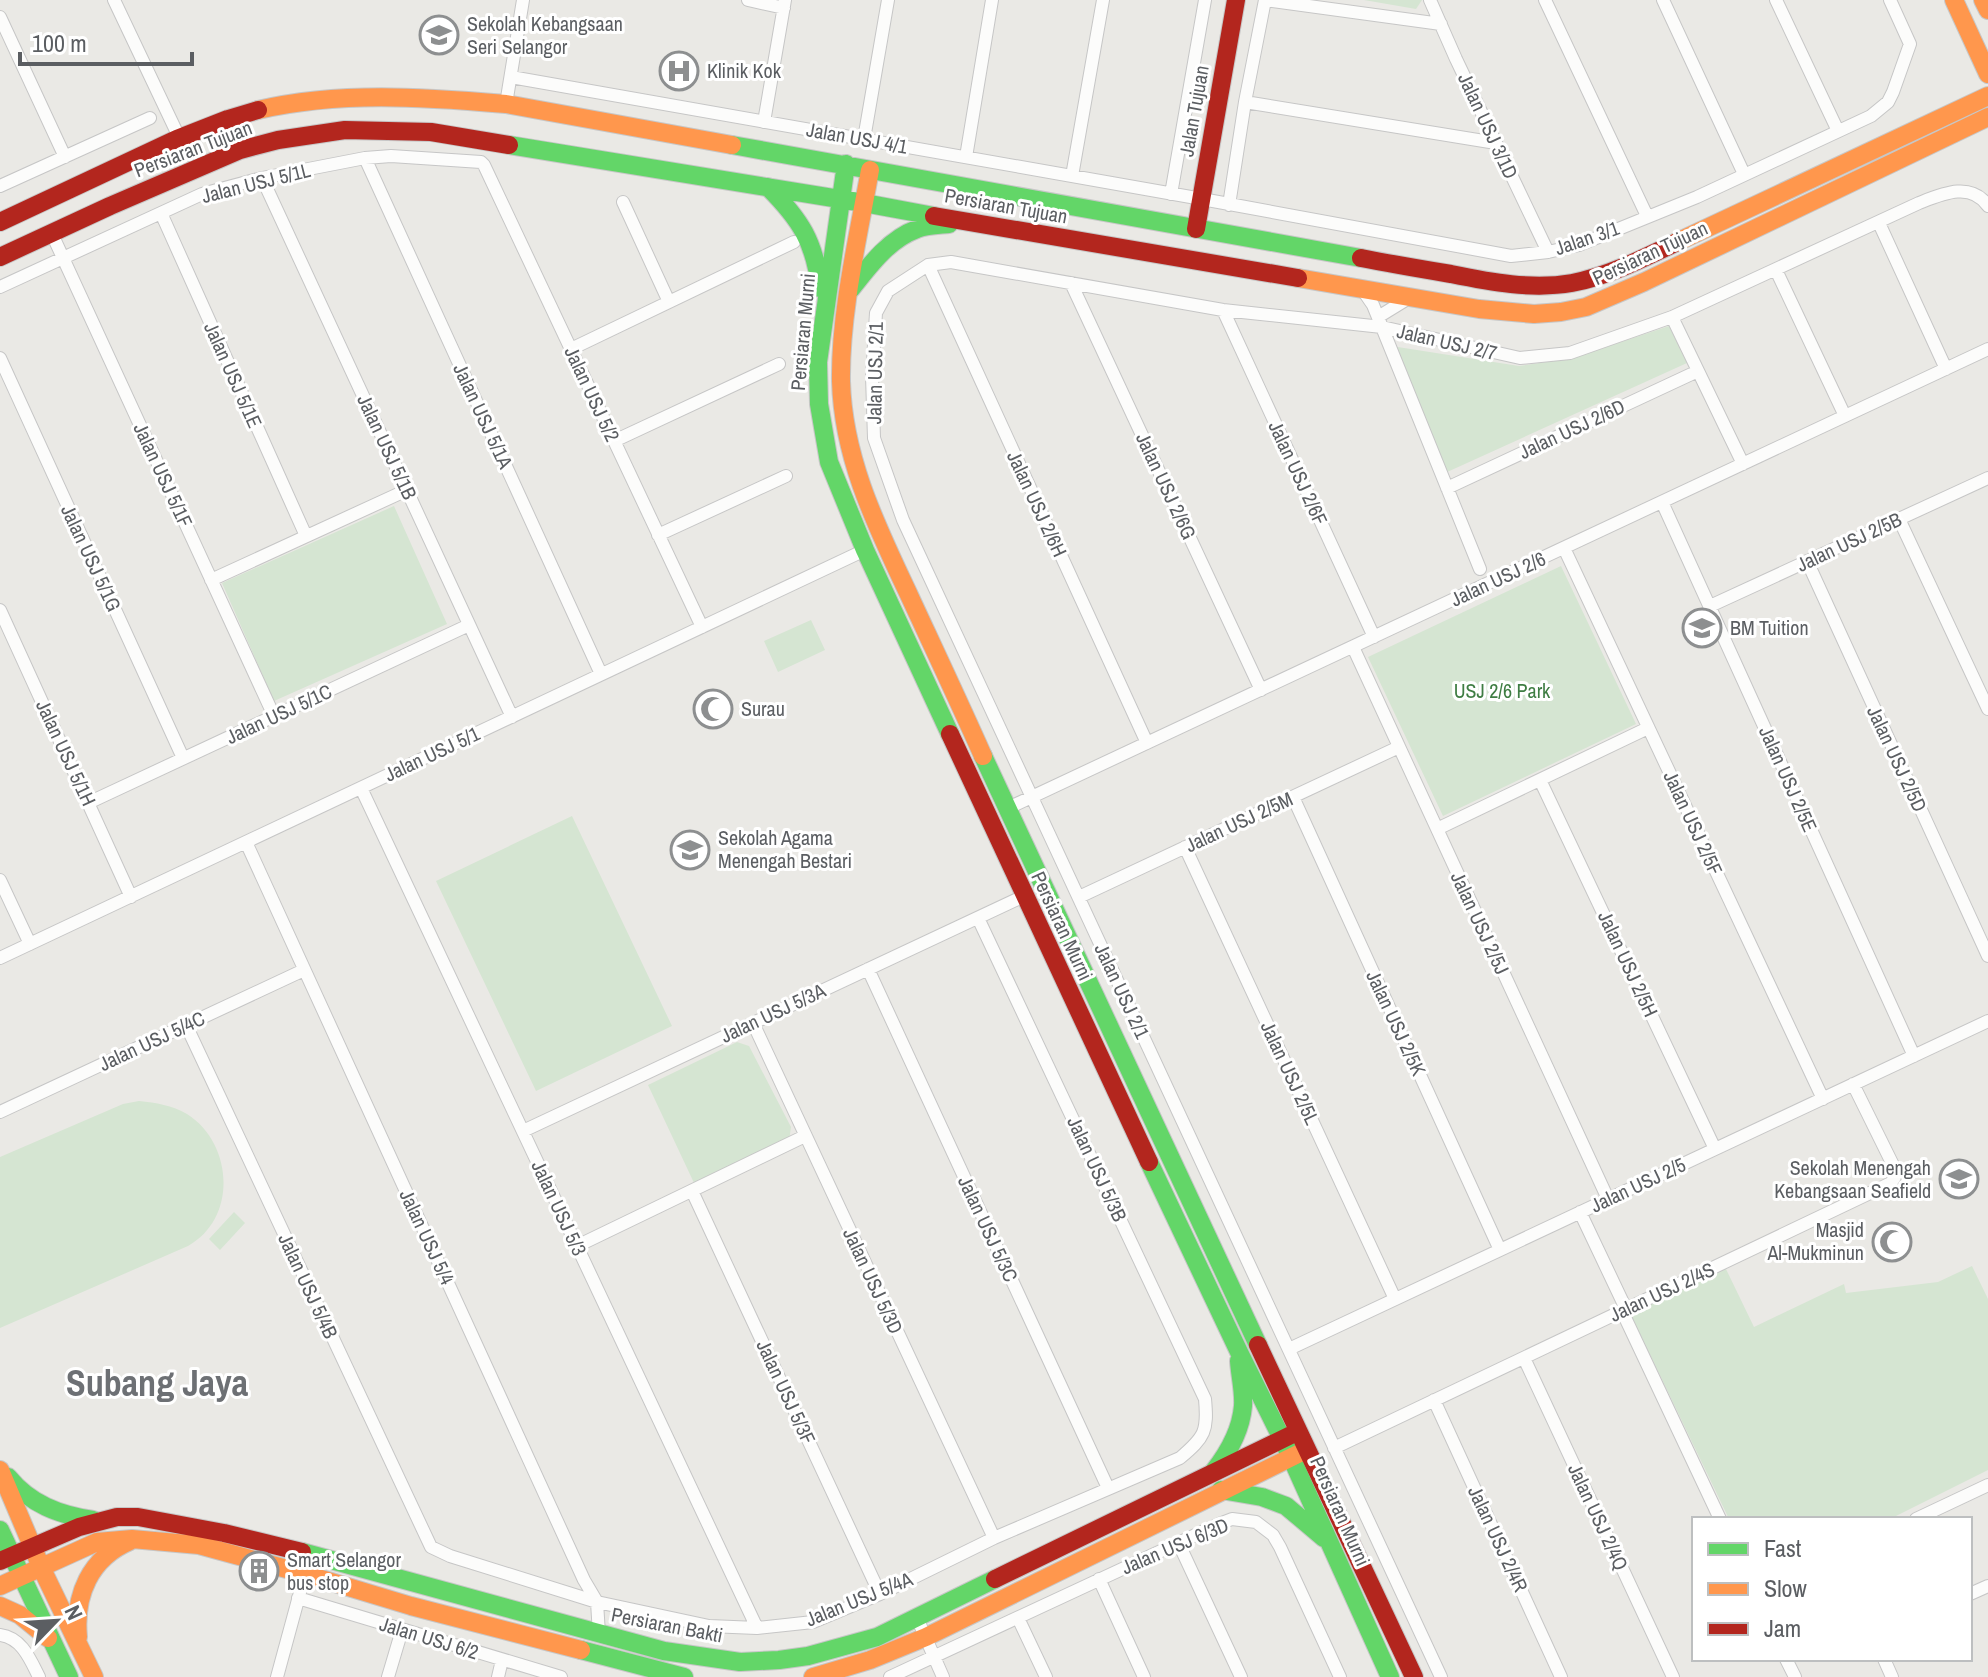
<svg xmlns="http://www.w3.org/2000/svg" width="1988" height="1677" font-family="'Archivo Narrow',sans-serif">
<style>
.green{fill:#d5e5d2}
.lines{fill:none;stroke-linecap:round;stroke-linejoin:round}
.street-casing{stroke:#c6c6c6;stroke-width:14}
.fast-casing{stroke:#c7c7c7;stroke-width:20}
.slow-casing{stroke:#c7c7c7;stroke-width:20}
.jam-casing{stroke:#c7c7c7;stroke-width:20}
.street{stroke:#fcfcfb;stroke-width:12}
.fast{stroke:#63d668;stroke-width:18}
.slow{stroke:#ff974d;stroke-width:18}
.jam{stroke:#b3261e;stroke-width:18}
.labels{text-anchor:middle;stroke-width:6;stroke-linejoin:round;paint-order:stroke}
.poi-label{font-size:20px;fill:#5b5e62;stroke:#fff;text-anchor:start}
.street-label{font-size:20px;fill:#5b5e62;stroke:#fff}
.park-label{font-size:20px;fill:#3f7d43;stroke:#fff}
.town-label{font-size:36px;font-weight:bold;fill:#6d7074;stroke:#fff}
</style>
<rect width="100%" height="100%" fill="#eae9e5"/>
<path class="green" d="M1364 0H1422L1416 9Z
M1669 326 1687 363 1445 473 1385 345 1519 366 1573 358Z
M394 506 447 624 274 701 222 583Z
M1561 566 1636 724 1443 816 1368 657Z
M811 620 825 650 778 672 764 641Z
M572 816 672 1026 536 1091 436 881Z
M737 1042 749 1046 791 1127 789 1141 695 1185 648 1085Z
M139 1101C156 1103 172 1105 187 1114 233 1143 238 1218 188 1246L0 1328V1157L123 1104Z
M234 1212 245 1223 220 1250 209 1239Z
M1972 1266 1988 1299V1470L1890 1519H1729L1630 1313 1725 1267 1754 1327 1844 1284 1846 1293 1938 1282Z"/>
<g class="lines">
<defs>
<path id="street" d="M114 0 179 137
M748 0 784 8
M1265 0 1441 24
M1430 0 1456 59 1548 252
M1545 0 1647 216
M1663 0 1744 174
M1776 0 1838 131
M0 17 65 157
M511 77 1202 199 1511 256 1548 252 1579 245 1697 197 1871 116 1888 102 1893 92 1910 44 1890 0
M1245 102 1496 143
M506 104 523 0
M764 122 785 0
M864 139 888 0
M966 157 992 0
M365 158 601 674
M1072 176 1103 0
M262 178 512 717
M0 186 150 118
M1171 194 1205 0
M623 202 669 302
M1229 205 1245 102 1265 0
M161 213 306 536
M1879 223 1946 369
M52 234 274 716
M928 265 1147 743
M1776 270 1845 416
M1071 283 1261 690
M0 287 202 194 262 178 365 158 391 156 481 162 484 165 702 627
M1362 289 1373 305 1480 569
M1223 310 1374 637
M1378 317 1409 298
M1672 317 1743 464
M571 349 794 242
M0 358 183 758
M614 441 779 364
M1447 488 1698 371
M1662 502 1914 1056
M1899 519 1988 709
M658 535 786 476
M1564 548 1823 1099
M1807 561 1988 956
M211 580 407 490
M1710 606 1988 478
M0 610 131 897
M1353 647 1608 1199
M1540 780 1715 1149
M361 788 757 1628
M1293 797 1500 1250
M88 803 469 625
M1008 808 1988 349
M1437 829 1648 728
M246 842 584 1580 597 1602 599 1634
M1185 847 1395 1299
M0 880 30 944
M1079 897 1399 747
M0 958 865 550
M868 969 1108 1488
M753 1023 994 1538
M186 1025 431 1547 450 1556 597 1602 709 1626 757 1628 813 1622 880 1594 994 1538 1180 1458C1205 1437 1208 1431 1205 1399L978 918
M0 1112 304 970
M523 1131 1024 896
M692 1191 880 1594
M1580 1212 1626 1309
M577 1246 805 1136
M1622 1311 1720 1519
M1289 1349 1988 1021
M1524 1358 1673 1677
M1434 1400 1561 1677
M1334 1448 1891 1183 1895 1177V1169L1853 1084
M1916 1519 1988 1485
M1178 1542 1241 1677
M1099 1579 1144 1677
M1970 1594 1988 1586
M298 1598 561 1677
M917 1618 943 1677
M1018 1618 1046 1677
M0 1635C22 1638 30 1659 39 1677
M1786 1659 1795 1677
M1884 1659 1892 1677
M277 1677 305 1574
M388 1677 402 1630
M498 1677 502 1660
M890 1677 1219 1524 1232 1519 1256 1522 1273 1535 1280 1547 1340 1677
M1441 1677 903 520 874 438 872 376 876 313 888 291 928 265 951 262 1223 310 1382 327 1520 358 1570 353 1672 317 1919 203C1942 194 1971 181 1988 206"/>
<path id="fast" d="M509 145 864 203 934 216
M732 145 1361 258
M846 164 818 362 819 404 829 462 865 550 950 734
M768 187C800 219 815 242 820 288
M851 289C869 266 889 239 917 229 927 225 939 225 949 224
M983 756 1258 1345
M1149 1162 1239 1352 1291 1457 1390 1677
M1214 1471C1228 1453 1241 1430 1243 1406 1244 1391 1240 1376 1239 1361
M8 1477C30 1504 59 1515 93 1520
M1221 1490 1262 1497 1286 1506 1324 1538
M0 1530 69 1677
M302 1552 664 1651 740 1662 779 1660 808 1656 877 1637 995 1579
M581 1650 684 1677"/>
<path id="slow" d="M1954 0 1988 74
M1983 0 1988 10
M258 110C339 91 423 97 506 104L732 145
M870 170C858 238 840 313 841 381 843 459 877 527 909 595 934 649 959 702 983 756
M1675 243 1988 96
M1298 278 1479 309 1534 314 1561 312 1586 307 1644 282 1988 117
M0 1470 41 1567 94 1677
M0 1586 97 1542 132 1539 199 1545 305 1574 411 1606 581 1650
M0 1606 20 1615 48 1638
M78 1637C74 1595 90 1558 130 1541
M813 1677 870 1660 926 1637 1302 1452"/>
<path id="jam" d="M934 216 1298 278
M0 222 177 139 228 119 258 110
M1196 229 1236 0
M0 257 110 206 240 150 278 140 345 130 431 132 509 145
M1361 258C1391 264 1421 269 1451 274 1490 282 1532 290 1572 283 1608 276 1642 259 1675 243
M950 734 1149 1162
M1258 1345 1414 1677
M0 1561 79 1527 117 1517H138L224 1533 302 1552
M995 1579 1293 1434"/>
</defs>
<use href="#street" class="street-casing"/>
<use href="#fast" class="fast-casing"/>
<use href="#slow" class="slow-casing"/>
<use href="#jam" class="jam-casing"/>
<use href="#street" class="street"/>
<use href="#fast" class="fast"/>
<use href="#slow" class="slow"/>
<use href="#jam" class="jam"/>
</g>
<defs>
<symbol id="school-ring" viewBox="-11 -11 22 22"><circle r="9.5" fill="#fff" stroke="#8d8f90" stroke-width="1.5"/><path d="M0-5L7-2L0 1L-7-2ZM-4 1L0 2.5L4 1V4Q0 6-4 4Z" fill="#8d8f90"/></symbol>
<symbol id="hospital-ring" viewBox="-11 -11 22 22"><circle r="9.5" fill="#fff" stroke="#8d8f90" stroke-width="1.5"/><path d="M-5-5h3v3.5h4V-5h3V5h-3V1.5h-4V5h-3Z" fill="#8d8f90"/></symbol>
<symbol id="mosque-ring" viewBox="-11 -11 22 22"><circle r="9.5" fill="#fff" stroke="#8d8f90" stroke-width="1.5"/><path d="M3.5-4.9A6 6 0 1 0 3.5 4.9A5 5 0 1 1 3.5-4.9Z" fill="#8d8f90"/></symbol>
<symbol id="building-ring" viewBox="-11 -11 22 22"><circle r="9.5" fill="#fff" stroke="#8d8f90" stroke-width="1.5"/><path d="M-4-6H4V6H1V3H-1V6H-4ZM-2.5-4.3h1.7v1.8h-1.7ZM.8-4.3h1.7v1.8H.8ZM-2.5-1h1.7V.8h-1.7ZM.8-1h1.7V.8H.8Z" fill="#8d8f90"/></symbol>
</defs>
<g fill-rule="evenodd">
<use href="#school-ring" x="417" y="13" width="44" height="44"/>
<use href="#hospital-ring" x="657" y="49" width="44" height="44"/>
<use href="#school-ring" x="1680" y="606" width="44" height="44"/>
<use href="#mosque-ring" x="691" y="687" width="44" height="44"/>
<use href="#school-ring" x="668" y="828" width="44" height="44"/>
<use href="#school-ring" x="1937" y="1157" width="44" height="44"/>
<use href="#mosque-ring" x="1870" y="1220" width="44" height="44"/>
<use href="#building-ring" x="237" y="1549" width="44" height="44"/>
</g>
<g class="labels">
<g class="poi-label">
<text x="467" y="31">Sekolah Kebangsaan<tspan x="467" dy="23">Seri Selangor</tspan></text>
<text x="707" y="78">Klinik Kok</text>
<text x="1730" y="635">BM Tuition</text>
<text x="741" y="716">Surau</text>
<text x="718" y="845">Sekolah Agama<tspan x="718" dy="23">Menengah Bestari</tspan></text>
<text x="1931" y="1175" text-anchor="end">Sekolah Menengah<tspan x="1931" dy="23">Kebangsaan Seafield</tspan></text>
<text x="1864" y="1237" text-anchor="end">Masjid<tspan x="1864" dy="23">Al-Mukminun</tspan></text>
<text x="287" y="1567">Smart Selangor<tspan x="287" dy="23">bus stop</tspan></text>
</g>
<g class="street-label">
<text transform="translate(1194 111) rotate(-80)" y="7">Jalan Tujuan</text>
<text transform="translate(1488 126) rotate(65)" y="7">Jalan USJ 3/1D</text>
<text transform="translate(857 138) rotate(10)" y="7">Jalan USJ 4/1</text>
<text transform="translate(193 149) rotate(-21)" y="7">Persiaran Tujuan</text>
<text transform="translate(256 183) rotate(-14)" y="7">Jalan USJ 5/1L</text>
<text transform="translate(1006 206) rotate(10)" y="7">Persiaran Tujuan</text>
<text transform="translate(1587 238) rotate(-19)" y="7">Jalan 3/1</text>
<text transform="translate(1650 253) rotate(-25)" y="7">Persiaran Tujuan</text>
<text transform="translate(803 332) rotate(-85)" y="7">Persiaran Murni</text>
<text transform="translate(1447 342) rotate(13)" y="7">Jalan USJ 2/7</text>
<text transform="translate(875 373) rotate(-89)" y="7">Jalan USJ 2/1</text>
<text transform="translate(233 375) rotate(66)" y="7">Jalan USJ 5/1E</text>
<text transform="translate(592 394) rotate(65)" y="7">Jalan USJ 5/2</text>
<text transform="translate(483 416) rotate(65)" y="7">Jalan USJ 5/1A</text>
<text transform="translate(1572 429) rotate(-25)" y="7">Jalan USJ 2/6D</text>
<text transform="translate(387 447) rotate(65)" y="7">Jalan USJ 5/1B</text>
<text transform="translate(1298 473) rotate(65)" y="7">Jalan USJ 2/6F</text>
<text transform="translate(163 475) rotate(65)" y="7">Jalan USJ 5/1F</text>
<text transform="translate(1166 486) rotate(65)" y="7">Jalan USJ 2/6G</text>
<text transform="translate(1037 504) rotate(65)" y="7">Jalan USJ 2/6H</text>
<text transform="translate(1849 542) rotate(-25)" y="7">Jalan USJ 2/5B</text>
<text transform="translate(91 558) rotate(65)" y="7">Jalan USJ 5/1G</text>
<text transform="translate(1498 579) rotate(-25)" y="7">Jalan USJ 2/6</text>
<text transform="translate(279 714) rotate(-25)" y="7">Jalan USJ 5/1C</text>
<text transform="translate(66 753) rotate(65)" y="7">Jalan USJ 5/1H</text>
<text transform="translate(432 754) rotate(-25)" y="7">Jalan USJ 5/1</text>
<text transform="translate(1897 759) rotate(65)" y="7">Jalan USJ 2/5D</text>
<text transform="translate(1788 779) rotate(66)" y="7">Jalan USJ 2/5E</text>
<text transform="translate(1239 822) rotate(-25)" y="7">Jalan USJ 2/5M</text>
<text transform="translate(1693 823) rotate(65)" y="7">Jalan USJ 2/5F</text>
<text transform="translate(1480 923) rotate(65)" y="7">Jalan USJ 2/5J</text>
<text transform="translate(1062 926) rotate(65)" y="7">Persiaran Murni</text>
<text transform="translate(1628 964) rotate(65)" y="7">Jalan USJ 2/5H</text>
<text transform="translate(1122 991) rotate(65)" y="7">Jalan USJ 2/1</text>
<text transform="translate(773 1013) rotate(-25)" y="7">Jalan USJ 5/3A</text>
<text transform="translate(1396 1023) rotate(65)" y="7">Jalan USJ 2/5K</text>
<text transform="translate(152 1041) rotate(-25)" y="7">Jalan USJ 5/4C</text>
<text transform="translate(1290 1073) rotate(65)" y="7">Jalan USJ 2/5L</text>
<text transform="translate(1097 1169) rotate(65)" y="7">Jalan USJ 5/3B</text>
<text transform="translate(1638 1185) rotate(-25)" y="7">Jalan USJ 2/5</text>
<text transform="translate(559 1208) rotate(65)" y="7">Jalan USJ 5/3</text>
<text transform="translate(988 1229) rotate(65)" y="7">Jalan USJ 5/3C</text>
<text transform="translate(427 1237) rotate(65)" y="7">Jalan USJ 5/4</text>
<text transform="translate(873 1281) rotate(65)" y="7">Jalan USJ 5/3D</text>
<text transform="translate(308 1286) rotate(65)" y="7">Jalan USJ 5/4B</text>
<text transform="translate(1662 1292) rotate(-25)" y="7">Jalan USJ 2/4S</text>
<text transform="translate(786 1392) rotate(65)" y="7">Jalan USJ 5/3F</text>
<text transform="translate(1340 1511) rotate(66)" y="7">Persiaran Murni</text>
<text transform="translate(1598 1517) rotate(65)" y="7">Jalan USJ 2/4Q</text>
<text transform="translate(1498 1539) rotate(65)" y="7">Jalan USJ 2/4R</text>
<text transform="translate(1175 1546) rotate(-23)" y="7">Jalan USJ 6/3D</text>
<text transform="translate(859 1599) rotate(-22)" y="7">Jalan USJ 5/4A</text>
<text transform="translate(667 1625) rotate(11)" y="7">Persiaran Bakti</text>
<text transform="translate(429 1638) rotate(17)" y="7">Jalan USJ 6/2</text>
</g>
<g class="park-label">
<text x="1502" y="698">USJ 2/6 Park</text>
</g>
<g class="town-label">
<text x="157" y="1396">Subang Jaya</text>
</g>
</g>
<rect x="1692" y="1517" width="280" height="144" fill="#ffffff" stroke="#bdbfc0" stroke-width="2"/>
<rect x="1708" y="1543" width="40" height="12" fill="#63d668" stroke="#bdbfc0" stroke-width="2"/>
<text x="1764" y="1557" font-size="24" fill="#5b5e62">Fast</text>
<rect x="1708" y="1583" width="40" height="12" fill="#ff974d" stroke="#bdbfc0" stroke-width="2"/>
<text x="1764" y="1597" font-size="24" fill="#5b5e62">Slow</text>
<rect x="1708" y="1623" width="40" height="12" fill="#b3261e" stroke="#bdbfc0" stroke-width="2"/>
<text x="1764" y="1637" font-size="24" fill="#5b5e62">Jam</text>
<g transform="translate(56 1621) rotate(65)" stroke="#ffffff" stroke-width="6" paint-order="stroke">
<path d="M0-6L14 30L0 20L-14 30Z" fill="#5b5e62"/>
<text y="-12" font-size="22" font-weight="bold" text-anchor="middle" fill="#5b5e62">N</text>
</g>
<path d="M20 52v12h172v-12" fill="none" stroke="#5b5e62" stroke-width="4"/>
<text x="32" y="52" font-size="24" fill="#5b5e62" stroke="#ffffff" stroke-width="6" paint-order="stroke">100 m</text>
</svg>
